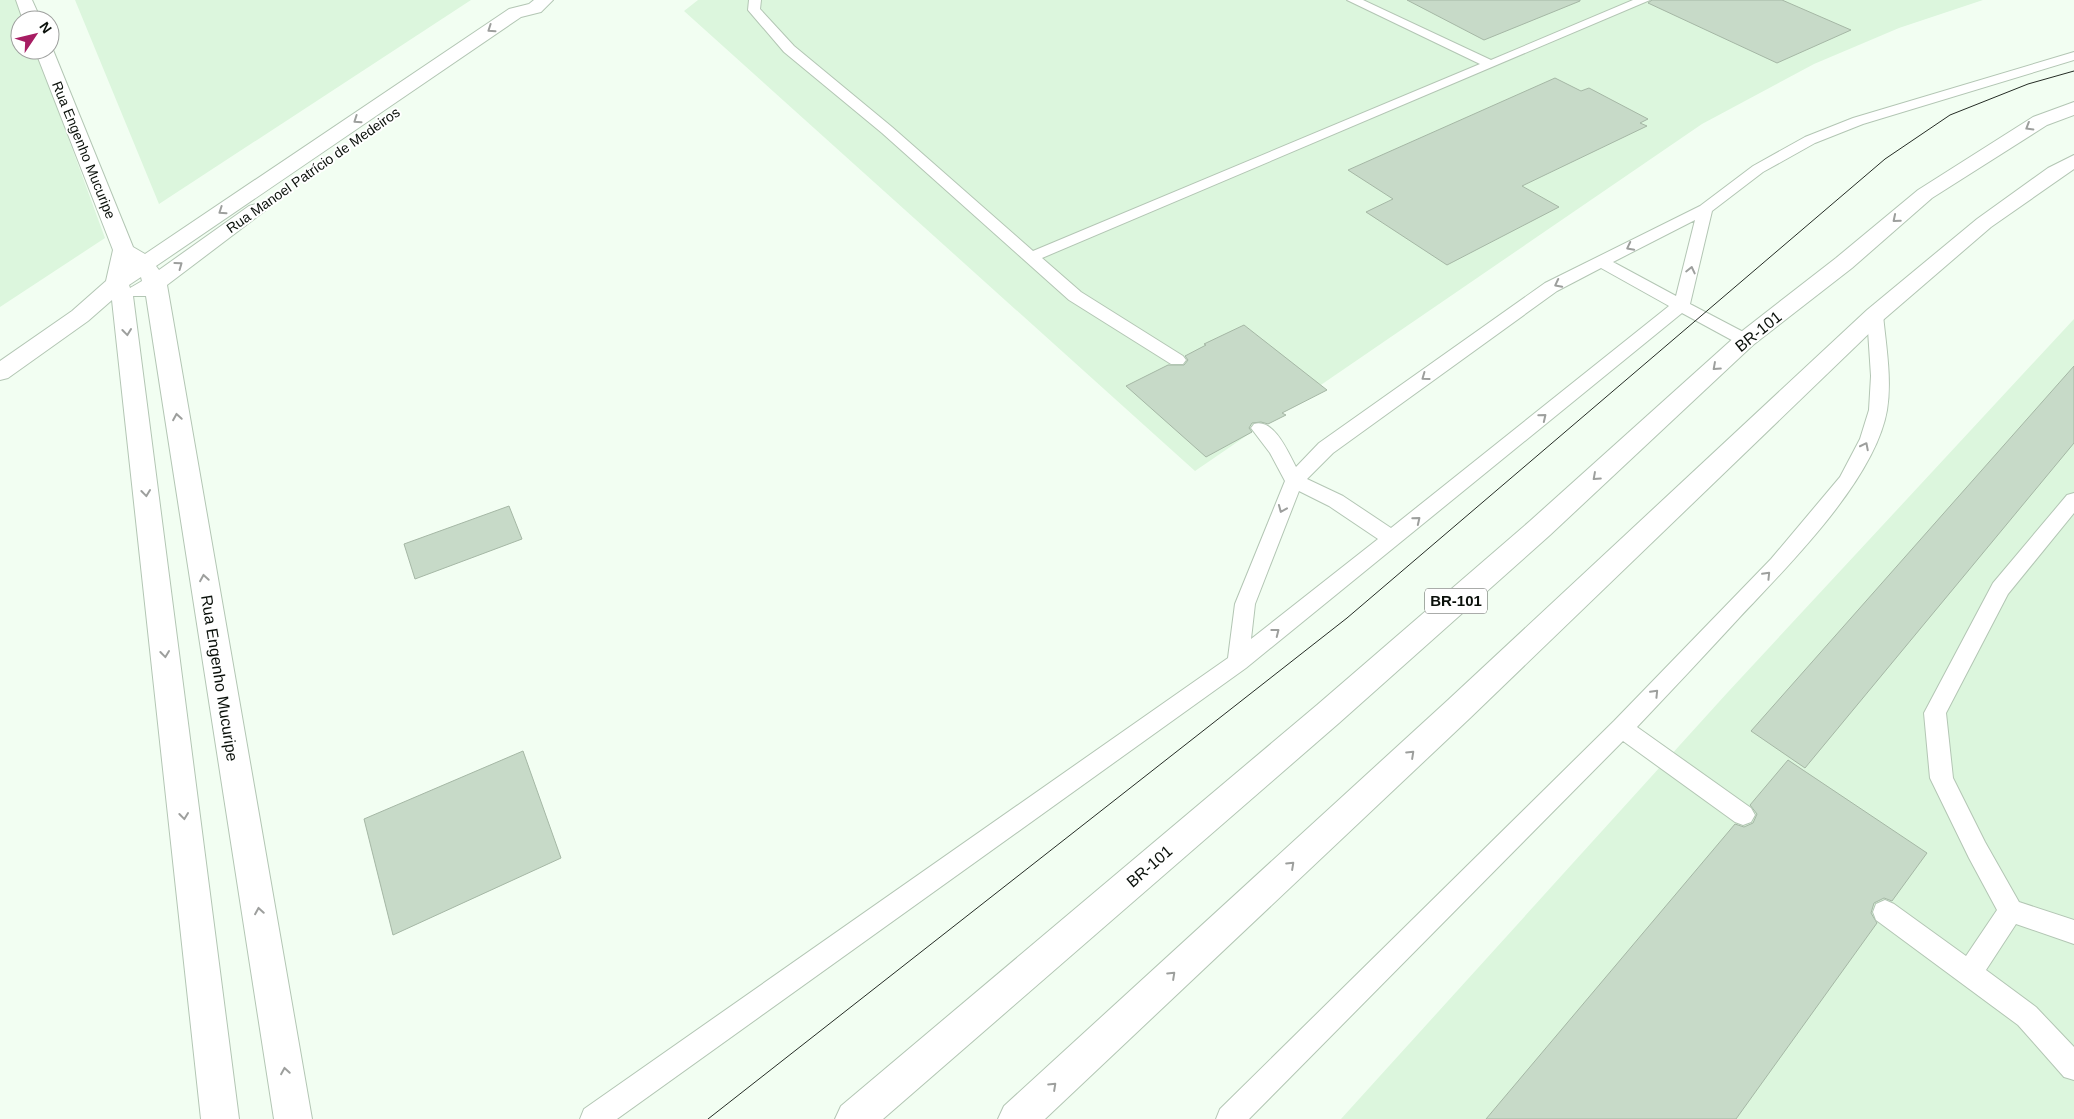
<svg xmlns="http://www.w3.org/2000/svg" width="2074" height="1119" font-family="Helvetica,sans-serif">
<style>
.built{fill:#dcf6dd}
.building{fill:#c7dac8;stroke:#a5b7a5}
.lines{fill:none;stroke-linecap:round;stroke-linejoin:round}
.service-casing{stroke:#b3c6b4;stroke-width:2}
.minor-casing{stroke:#b3c6b4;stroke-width:2}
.primary-casing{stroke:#b3c6b4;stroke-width:2}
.service{fill:#fff;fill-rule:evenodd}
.minor{fill:#fff;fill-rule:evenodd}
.primary{fill:#fff;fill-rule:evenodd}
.tram{stroke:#252c25;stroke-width:1}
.oneway{stroke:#9d9f9d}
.labels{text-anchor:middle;stroke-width:4;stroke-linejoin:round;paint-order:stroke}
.far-street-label{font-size:14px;fill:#0a100a;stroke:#fff}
.shield{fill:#fff;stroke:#545854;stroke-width:1}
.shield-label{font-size:15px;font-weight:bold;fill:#0a100a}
.street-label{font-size:16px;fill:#0a100a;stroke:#fff}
</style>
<rect width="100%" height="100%" fill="#f2fef2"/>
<path class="built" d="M0 0H17L25 20H20V50H36L105 238 0 307Z
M75 0H471L159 204Z
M698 0H1983L1899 28 1814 64 1702 124 1195 471 684 11Z
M2074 319V1119H1341L1728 692Z"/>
<path class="building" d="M1407 0H1580V1L1484 40Z
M1652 0H1782L1851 30 1777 63 1648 3Z
M1555 78 1581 91 1589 88 1648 119 1640 123 1647 126 1522 186 1559 207 1447 265 1366 212 1393 199 1348 170Z
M1244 325 1327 390 1282 413 1286 415 1268 424 1261 422 1252 423 1249 428 1252 432 1206 457 1126 386 1168 365H1184L1188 360 1185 356 1206 345 1204 344Z
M2074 366V443L1805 768 1751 731Z
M509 506 522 539 415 579 404 544Z
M523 751 561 858 393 935 364 819Z
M1788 760 1927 853 1892 901 1884 898 1874 903 1871 913 1877 923 1736 1119H1486L1735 824 1744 827 1753 823 1757 814 1750 805Z"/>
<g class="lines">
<defs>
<path id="service" d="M749 0H761L760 9 794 46 892 127 1033 251 1480 64 1347 0H1363L1491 60 1633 0H1650L1042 258 1081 292 1183 356 1186 360 1183 364H1171L1069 300 882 133 784 52 748 10Z
M2074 52V60L1863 124 1815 143 1763 172 1712 211 1690 304 1751 336 1753 340 1751 344H1739L1682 313 1246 668 617 1119H580L584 1109 1228 658 1235 604 1285 481 1270 453 1251 428 1254 424C1274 418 1288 452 1296 467L1319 443 1545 283 1700 206 1753 166 1805 137 1853 118ZM1695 220 1676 296 1613 262ZM1601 268 1669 306 1391 528 1343 496 1307 479 1333 453 1557 291ZM1299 491 1329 506 1378 539 1251 639 1255 604Z
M1875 310 1881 311 1883 315C1886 346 1892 379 1887 410 1875 480 1787 567 1739 618 1705 655 1671 691 1637 727L1751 808 1755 815 1751 822 1743 825 1735 822 1623 741 1249 1119H1216L1220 1109 1614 721 1771 559 1840 477 1860 439 1869 410 1871 376 1867 315 1869 311Z
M2074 493V513L2008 594 1946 713 1953 778 1985 842 2019 902 2074 920V944L2016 924 1986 970 2036 1007 2074 1047V1080L2064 1077 2018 1025 1876 920 1873 912 1876 904 1885 900 1894 904 1966 956 1997 910 1969 858 1930 778 1924 713 1993 583 2067 495Z"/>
<path id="minor" d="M16 0H32L41 20H23Z
M534 0H553L541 12 521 17 156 266 159 270 249 206 256 204 263 206 266 210 167 285 312 1119H274L146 296H133L239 1119H201L112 300 88 321 8 378 0 380V361L72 311 106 281 113 250 35 50H50V46L53 50 133 247 145 254 509 9 529 4ZM141 277 142 281 130 288 129 285Z"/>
<path id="primary" d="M2074 102V115L2047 125 1932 198 1852 268 1753 345 1550 535 1339 723 883 1119H835L841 1106 1317 705 1530 521 1737 335 1836 258 1918 190 2033 117Z
M2074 155V169L1991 227 1883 320 1470 718 1045 1119H998L1004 1106 1448 700 1867 310 1977 219 2048 168Z"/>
</defs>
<use href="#service" class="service-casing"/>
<use href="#minor" class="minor-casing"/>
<use href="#primary" class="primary-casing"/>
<use href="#service" class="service"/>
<use href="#minor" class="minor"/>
<use href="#primary" class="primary"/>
<path class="tram" d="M708 1119 1347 618 1885 159 1950 115 2028 84 2074 71"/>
</g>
<defs><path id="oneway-chevron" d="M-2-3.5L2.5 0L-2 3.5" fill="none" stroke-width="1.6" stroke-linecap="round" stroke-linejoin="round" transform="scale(1.25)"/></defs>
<g class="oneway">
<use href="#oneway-chevron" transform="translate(491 29) rotate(146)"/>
<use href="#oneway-chevron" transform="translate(357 120) rotate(146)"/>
<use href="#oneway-chevron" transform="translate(2029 127) rotate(149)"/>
<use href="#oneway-chevron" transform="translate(222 211) rotate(146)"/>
<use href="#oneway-chevron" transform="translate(1896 219) rotate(140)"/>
<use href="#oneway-chevron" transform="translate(1630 247) rotate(153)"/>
<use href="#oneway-chevron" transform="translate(179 265) rotate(-36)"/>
<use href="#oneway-chevron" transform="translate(1691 270) rotate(-77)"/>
<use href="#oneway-chevron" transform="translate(1558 284) rotate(153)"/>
<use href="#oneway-chevron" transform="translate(127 332) rotate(83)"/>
<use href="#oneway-chevron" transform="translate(1716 367) rotate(138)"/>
<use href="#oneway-chevron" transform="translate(1425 377) rotate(144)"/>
<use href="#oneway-chevron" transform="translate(177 417) rotate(-99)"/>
<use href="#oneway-chevron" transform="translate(1543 417) rotate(-39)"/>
<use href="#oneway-chevron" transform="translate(1865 446) rotate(-63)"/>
<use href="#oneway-chevron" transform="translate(1596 477) rotate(138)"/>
<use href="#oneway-chevron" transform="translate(146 493) rotate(83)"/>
<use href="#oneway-chevron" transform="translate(1282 509) rotate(113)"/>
<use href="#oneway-chevron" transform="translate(1417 520) rotate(-39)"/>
<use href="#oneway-chevron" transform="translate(1767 575) rotate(-46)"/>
<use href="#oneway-chevron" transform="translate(204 578) rotate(-99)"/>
<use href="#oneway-chevron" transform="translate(1276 632) rotate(-38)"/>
<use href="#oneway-chevron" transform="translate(165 654) rotate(83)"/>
<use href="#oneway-chevron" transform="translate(1655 693) rotate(-46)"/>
<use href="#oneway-chevron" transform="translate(1411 754) rotate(-43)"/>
<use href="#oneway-chevron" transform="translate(184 816) rotate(83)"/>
<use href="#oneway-chevron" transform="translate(1291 865) rotate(-43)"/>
<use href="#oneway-chevron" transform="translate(259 911) rotate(-99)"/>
<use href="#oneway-chevron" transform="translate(1172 975) rotate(-43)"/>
<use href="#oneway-chevron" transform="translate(285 1071) rotate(-99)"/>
<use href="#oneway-chevron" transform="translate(1053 1086) rotate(-43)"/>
</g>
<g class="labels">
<g class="far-street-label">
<text transform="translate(84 150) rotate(68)" y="5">Rua Engenho Mucuripe</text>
<text transform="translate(313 170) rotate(-35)" y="5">Rua Manoel Patrício de Medeiros</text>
</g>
<rect class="shield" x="1425" y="588.5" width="62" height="25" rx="4"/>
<g class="shield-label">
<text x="1456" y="606">BR-101</text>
</g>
<g class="street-label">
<text transform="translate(1758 331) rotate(-39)" y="6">BR-101</text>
<text transform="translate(220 678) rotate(81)" y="6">Rua Engenho Mucuripe</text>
<text transform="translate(1149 866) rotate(-41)" y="6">BR-101</text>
</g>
</g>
<g transform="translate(35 35) rotate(55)"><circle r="24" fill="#ffffff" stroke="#9d9f9d"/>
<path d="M0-4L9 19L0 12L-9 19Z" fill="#a71d63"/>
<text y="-8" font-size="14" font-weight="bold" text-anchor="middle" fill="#0a100a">N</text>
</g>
</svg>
